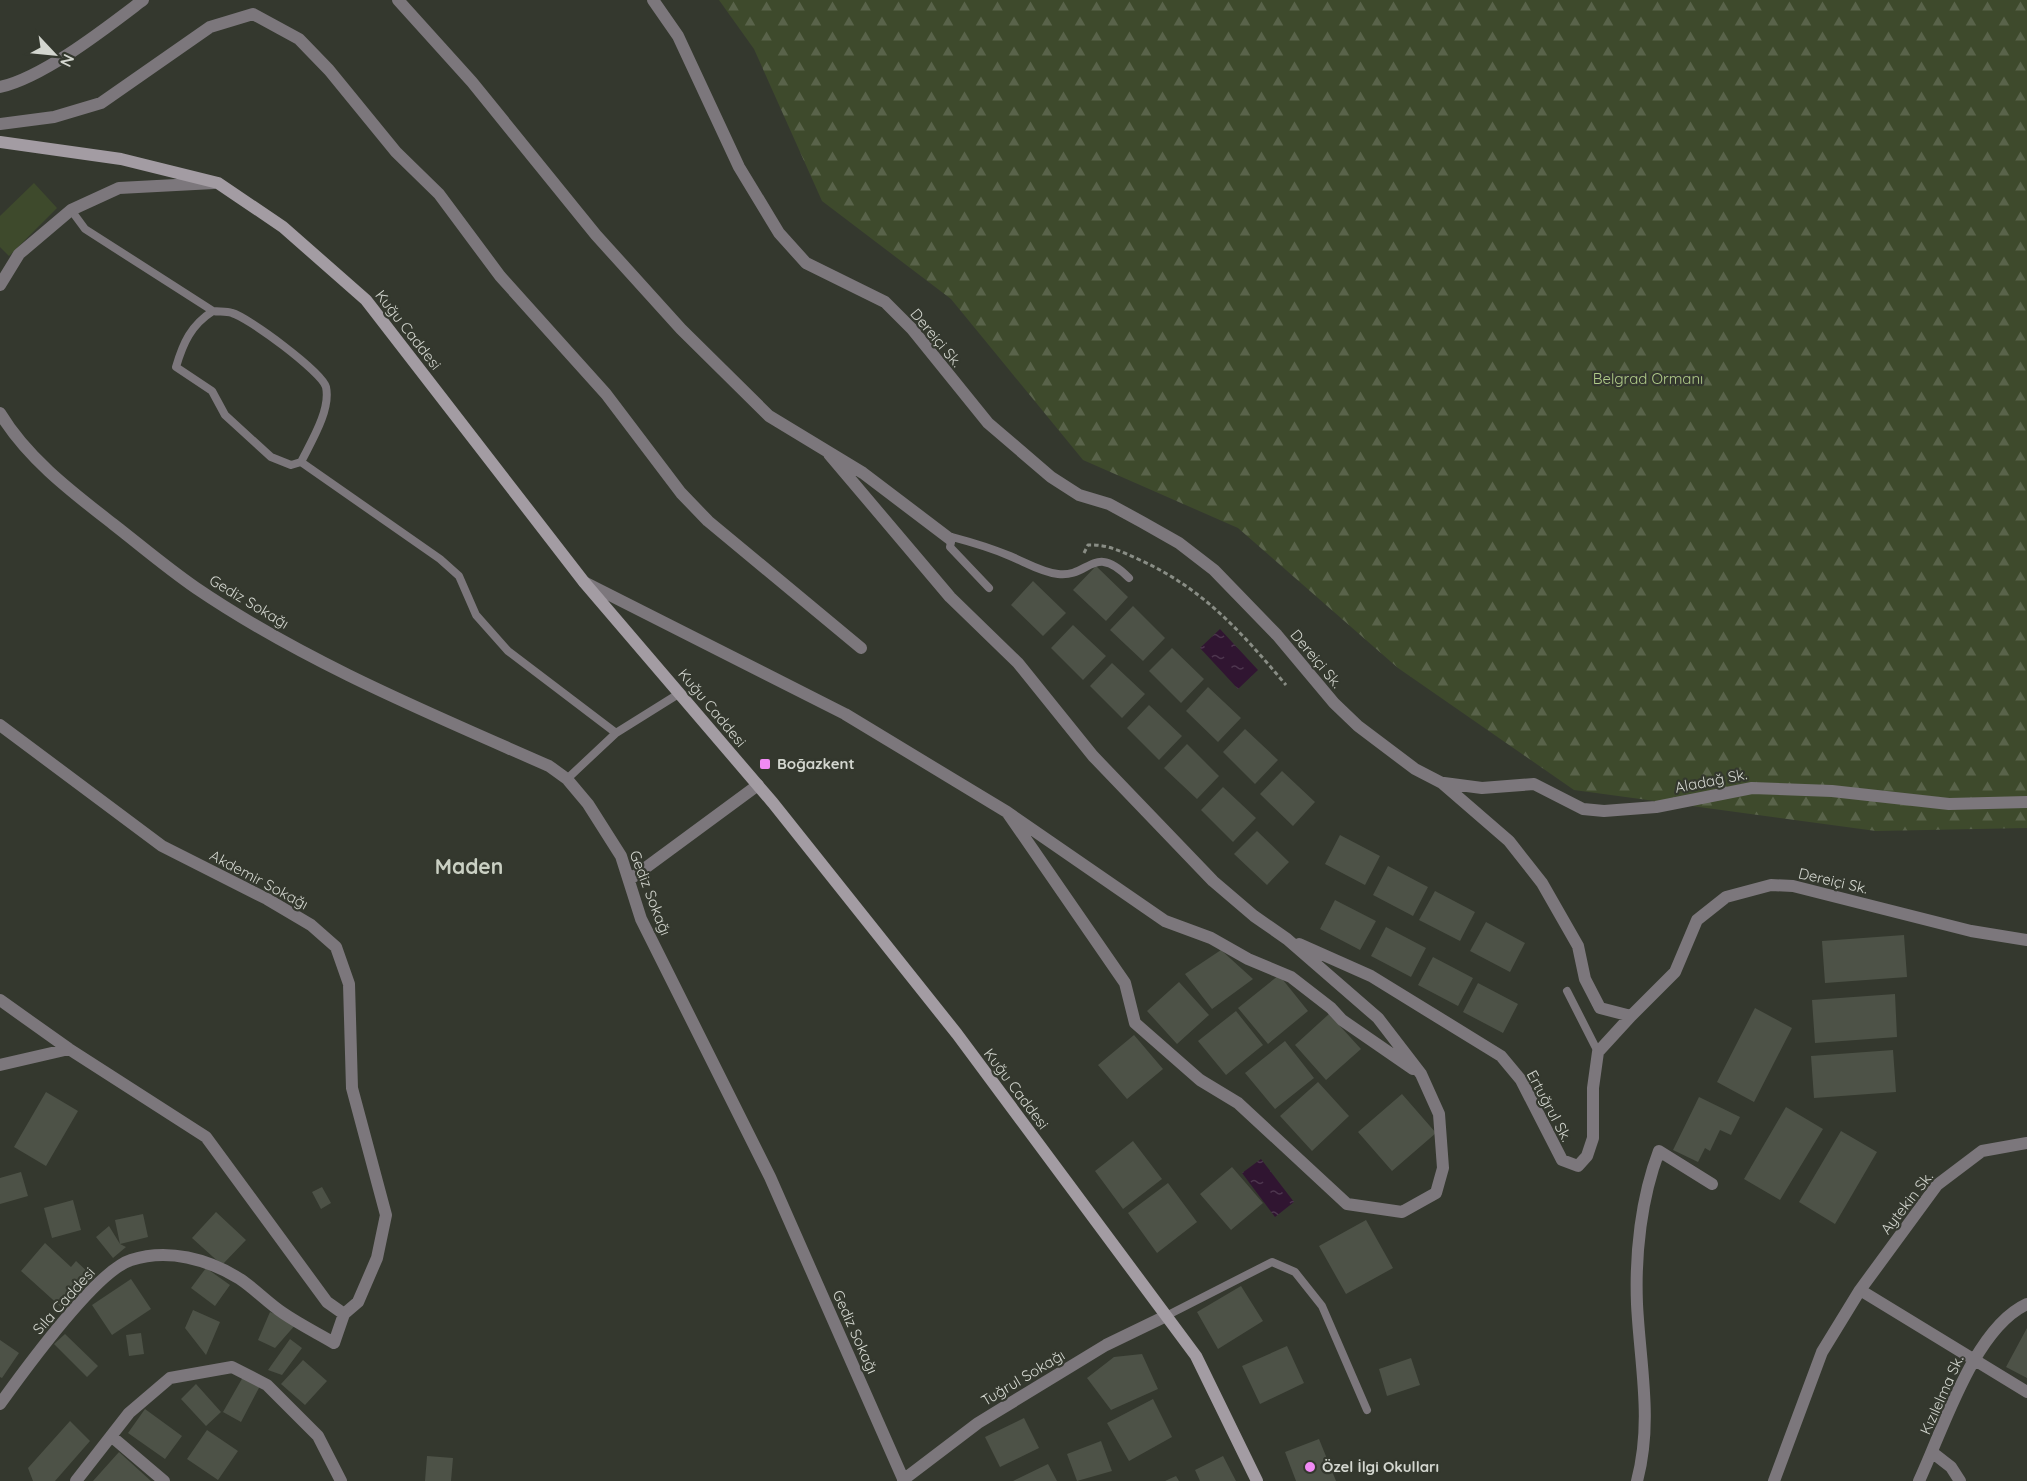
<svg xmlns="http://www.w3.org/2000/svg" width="2027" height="1481" font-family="Quicksand,sans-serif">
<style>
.grass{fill:#3e4a2c}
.forest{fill:url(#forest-firs)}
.water{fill:url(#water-ripples)}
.building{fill:#4d5247}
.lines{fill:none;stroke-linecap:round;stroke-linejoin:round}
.path{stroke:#898d85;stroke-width:3;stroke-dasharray:4.5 3;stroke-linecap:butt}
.lane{stroke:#7c777c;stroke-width:8}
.street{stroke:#7c777c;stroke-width:12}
.secondary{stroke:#a39ca3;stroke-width:12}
.poi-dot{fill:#f18af4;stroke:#34382e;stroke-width:2}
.labels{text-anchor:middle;stroke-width:4.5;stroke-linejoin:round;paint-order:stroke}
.street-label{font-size:15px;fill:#d3d6cf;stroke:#34382e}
.park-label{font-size:15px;fill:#b1cc8a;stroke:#34382e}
.poi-label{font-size:15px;font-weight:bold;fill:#d3d6cf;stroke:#34382e;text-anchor:start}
.district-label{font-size:21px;font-weight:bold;fill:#cad0c3;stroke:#34382e}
</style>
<defs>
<pattern id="forest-firs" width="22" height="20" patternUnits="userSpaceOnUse" patternTransform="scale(1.5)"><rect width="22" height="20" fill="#3e4a2c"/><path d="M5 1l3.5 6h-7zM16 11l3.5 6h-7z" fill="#59634a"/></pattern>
<pattern id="water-ripples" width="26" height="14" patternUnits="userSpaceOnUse" patternTransform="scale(1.5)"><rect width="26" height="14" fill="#301531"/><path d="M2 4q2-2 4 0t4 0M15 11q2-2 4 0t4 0" fill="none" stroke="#4d364e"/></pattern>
</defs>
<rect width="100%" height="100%" fill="#34382e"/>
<path class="grass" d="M34 183 57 208 9 256 0 247V216Z"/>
<path class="forest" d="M719 0H2027V828L1876 831 1574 790 1398 668 1238 528 1083 460 951 299 822 201 754 49Z"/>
<path class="water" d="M1220 629 1258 670 1238 689 1200 648Z
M1261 1159 1294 1202 1275 1217 1242 1173Z"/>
<path class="building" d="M1096 566 1128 597 1106 621 1073 590Z
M1033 581 1066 613 1043 636 1011 605Z
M1133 606 1165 638 1143 661 1110 630Z
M1073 625 1106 656 1083 680 1051 648Z
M1172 648 1204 679 1181 703 1149 671Z
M1112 663 1145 694 1122 718 1090 686Z
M1208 687 1241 718 1218 742 1186 711Z
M1149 705 1182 736 1159 760 1127 728Z
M1245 729 1278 760 1255 784 1223 752Z
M1187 744 1219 776 1197 799 1164 768Z
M1282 771 1315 802 1293 826 1260 794Z
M1223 787 1256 818 1233 842 1201 810Z
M1257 831 1289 862 1267 885 1234 854Z
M1340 835 1380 856 1365 885 1325 864Z
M1388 866 1428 887 1413 916 1373 895Z
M1435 891 1475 912 1460 941 1419 920Z
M1335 900 1376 921 1360 950 1320 929Z
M1486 922 1525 943 1510 972 1470 951Z
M1386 927 1426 948 1411 977 1371 956Z
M1904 935 1907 977 1825 983 1822 941Z
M1221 950 1253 979 1212 1009 1185 974Z
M1433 957 1473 978 1458 1006 1418 985Z
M1279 975 1308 1011 1268 1044 1238 1008Z
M1179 982 1209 1015 1177 1044 1147 1011Z
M1478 983 1518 1004 1503 1033 1463 1012Z
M1895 994 1897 1037 1815 1043 1812 1000Z
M1755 1008 1792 1028 1754 1102 1717 1082Z
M1236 1011 1263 1045 1226 1075 1198 1041Z
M1329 1014 1361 1049 1326 1080 1295 1045Z
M1134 1035 1163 1069 1127 1099 1098 1065Z
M1285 1041 1314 1078 1275 1109 1245 1073Z
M1893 1050 1896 1092 1814 1098 1811 1056Z
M1318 1082 1349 1116 1312 1151 1280 1116Z
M46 1092 78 1111 46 1166 14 1147Z
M1402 1094 1436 1133 1392 1171 1358 1132Z
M1699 1097 1740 1117 1731 1135 1720 1130 1710 1151 1705 1148 1698 1162 1673 1150Z
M1786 1107 1823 1129 1780 1200 1744 1179Z
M1841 1131 1877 1152 1835 1224 1799 1202Z
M1133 1141 1162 1179 1123 1209 1095 1171Z
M1232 1167 1263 1203 1231 1230 1200 1194Z
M21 1172 28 1196 0 1204V1178Z
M1168 1183 1197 1222 1157 1253 1128 1213Z
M322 1187 331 1203 321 1209 312 1192Z
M73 1200 81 1230 52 1238 44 1208Z
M216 1212 246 1240 222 1265 192 1238Z
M143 1214 148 1237 120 1244 115 1220Z
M1366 1220 1393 1268 1346 1294 1319 1246Z
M109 1226 120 1244 126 1247 113 1258 96 1237Z
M45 1243 71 1267 76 1261 91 1275 62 1308 21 1271Z
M206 1268 230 1285 215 1306 191 1288Z
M131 1279 151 1309 112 1335 92 1305Z
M1241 1286 1263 1321 1218 1349 1197 1312Z
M193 1310 220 1322 206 1355 185 1328Z
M270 1312 297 1323 275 1348 258 1340Z
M2027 1328V1378L2006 1367Z
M141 1333 144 1354 129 1356 126 1335Z
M65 1334 98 1366 87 1377 54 1344Z
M290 1339 302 1348 282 1375 268 1370Z
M0 1340 19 1353 2 1378 0 1377Z
M1287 1346 1304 1383 1260 1404 1242 1366Z
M1142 1354 1158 1389 1111 1410 1087 1378 1114 1357Z
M1411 1358 1420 1385 1387 1396 1379 1369Z
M303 1360 327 1381 305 1405 281 1384Z
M243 1377 260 1386 241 1422 223 1412Z
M196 1384 221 1412 206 1426 181 1399Z
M1153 1399 1172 1437 1129 1461 1107 1423Z
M145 1409 182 1436 165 1459 128 1433Z
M1024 1418 1039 1448 1000 1467 985 1437Z
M70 1421 90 1441 55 1481H33L28 1468Z
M207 1430 238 1451 218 1480 187 1459Z
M1319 1439 1336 1481H1296L1285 1452Z
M1101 1441 1112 1471 1077 1481 1067 1454Z
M119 1452 151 1481H93Z
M427 1456 453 1458 451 1481H425Z
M1223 1456 1236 1481H1200L1195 1470Z
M1048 1464 1057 1481H1013Z
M1176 1476 1179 1481H1165Z"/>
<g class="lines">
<path class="path" d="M1084 553 1088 545C1108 544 1122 552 1140 560 1204 589 1242 633 1286 685"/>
<path class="lane" d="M71 210 85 229 213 311
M213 311C219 312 226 311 232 313 248 317 322 372 326 387 331 410 311 442 301 462L291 465 271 457 225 415 212 391 176 367C183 343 191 325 213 311Z
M301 462 440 559 459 576 476 615 508 651 616 733
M989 588 950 547 952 537C971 542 991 548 1010 556 1025 562 1041 572 1058 574 1089 578 1094 542 1129 578
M567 779 616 733 680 693
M1567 991 1598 1052
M1166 1316 1272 1262 1295 1272 1322 1306 1367 1410"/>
<path class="street" d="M398 0 472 82 596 235 681 329 769 416 863 473 950 539
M653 0 678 36 739 167 779 233 806 263 885 302 912 329 988 423 1051 477 1079 495 1109 504 1142 522 1179 543 1214 570 1277 635 1334 703 1358 726 1415 769 1442 783 1509 841 1542 883 1578 946 1585 979 1600 1008 1631 1016 1675 972 1697 920 1726 897 1771 885 1793 886 1971 931 2027 940
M0 87C44 77 106 28 143 0
M0 124 54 117 101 103 210 27 253 14 299 39 329 70 396 152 439 194 500 276 606 394 681 493 708 521 861 648
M0 285 19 254 71 210 119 188 214 183
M0 413C27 458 72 492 113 524 140 545 167 568 196 588 305 662 429 713 549 766L567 779 588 804 621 856 641 919 770 1177 904 1481
M829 454 950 597 1018 663 1093 756 1213 881 1254 916 1287 939 1378 1018 1421 1074 1439 1114 1443 1168 1436 1193 1402 1212 1347 1204 1238 1103 1200 1080 1135 1023 1125 983 1007 812
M584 582 845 714 1007 812 1165 921 1211 938 1248 959 1291 977 1331 1008 1342 1020 1413 1069
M0 725 162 846 267 899 311 925 336 947 349 984 352 1088 386 1215 377 1258 358 1302 344 1314
M1444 783 1482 788 1534 784 1583 809 1604 811 1656 807 1752 788 1832 791 1949 804 2027 802
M629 880 758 785
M1299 944 1371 976 1501 1056 1521 1080 1562 1160 1578 1166 1587 1156 1593 1138V1088L1598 1052 1631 1016
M0 1000 69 1049 206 1137 327 1302 344 1314
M0 1065 69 1049
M1860 1290 2027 1392
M0 1404C23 1372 96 1271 131 1260 168 1248 208 1259 240 1279 255 1289 268 1303 283 1313 299 1324 317 1333 334 1343L344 1314
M111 1436 164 1481
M1933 1453 1951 1467 1960 1481
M903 1480 978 1423 1106 1345 1166 1316
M76 1481 129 1413 170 1378 232 1367 267 1385 318 1436 341 1481
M1637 1481C1653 1421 1640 1365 1637 1304 1635 1254 1641 1198 1659 1151L1712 1184
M1774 1481 1822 1352 1860 1290 1937 1185 1982 1151 2027 1143
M1919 1481C1943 1430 1974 1328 2027 1304"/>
<path class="secondary" d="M0 142 121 159 218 183 283 227 366 300 584 582 773 803 957 1034 1196 1356 1257 1481"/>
</g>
<g class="poi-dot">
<rect x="759" y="758" width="12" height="12" rx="3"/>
<circle cx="1310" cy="1467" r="6"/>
</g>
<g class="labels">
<g class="street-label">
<text transform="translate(408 330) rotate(52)" y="5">Kuğu Caddesi</text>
<text transform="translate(936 338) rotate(50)" y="5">Dereiçi Sk.</text>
<text transform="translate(249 602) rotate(31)" y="5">Gediz Sokağı</text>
<text transform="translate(1316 659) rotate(50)" y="5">Dereiçi Sk.</text>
<text transform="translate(712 708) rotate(50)" y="5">Kuğu Caddesi</text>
<text transform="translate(1711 781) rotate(-11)" y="5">Aladağ Sk.</text>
<text transform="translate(259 880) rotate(28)" y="5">Akdemir Sokağı</text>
<text transform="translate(1833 881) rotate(13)" y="5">Dereiçi Sk.</text>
<text transform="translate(650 893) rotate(69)" y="5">Gediz Sokağı</text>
<text transform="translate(1016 1089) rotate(53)" y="5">Kuğu Caddesi</text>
<text transform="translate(1549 1106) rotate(62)" y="5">Ertuğrul Sk.</text>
<text transform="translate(1907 1203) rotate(-52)" y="5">Aytekin Sk.</text>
<text transform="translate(64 1301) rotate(-48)" y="5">Sıla Caddesi</text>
<text transform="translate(855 1332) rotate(66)" y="5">Gediz Sokağı</text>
<text transform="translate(1023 1378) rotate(-31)" y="5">Tuğrul Sokağı</text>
<text transform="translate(1942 1395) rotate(-66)" y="5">Kızılelma Sk.</text>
</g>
<g class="park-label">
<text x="1648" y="384">Belgrad Ormanı</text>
</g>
<g class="poi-label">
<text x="777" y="769">Boğazkent</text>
<text x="1322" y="1472">Özel İlgi Okulları</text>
</g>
<g class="district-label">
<text x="469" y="874">Maden</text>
</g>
</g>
<g transform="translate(54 54) rotate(116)" stroke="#34382e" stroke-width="4.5" paint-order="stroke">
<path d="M0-4.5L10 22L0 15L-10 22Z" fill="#d3d6cf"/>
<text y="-9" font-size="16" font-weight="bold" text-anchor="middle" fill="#d3d6cf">N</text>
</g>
</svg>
